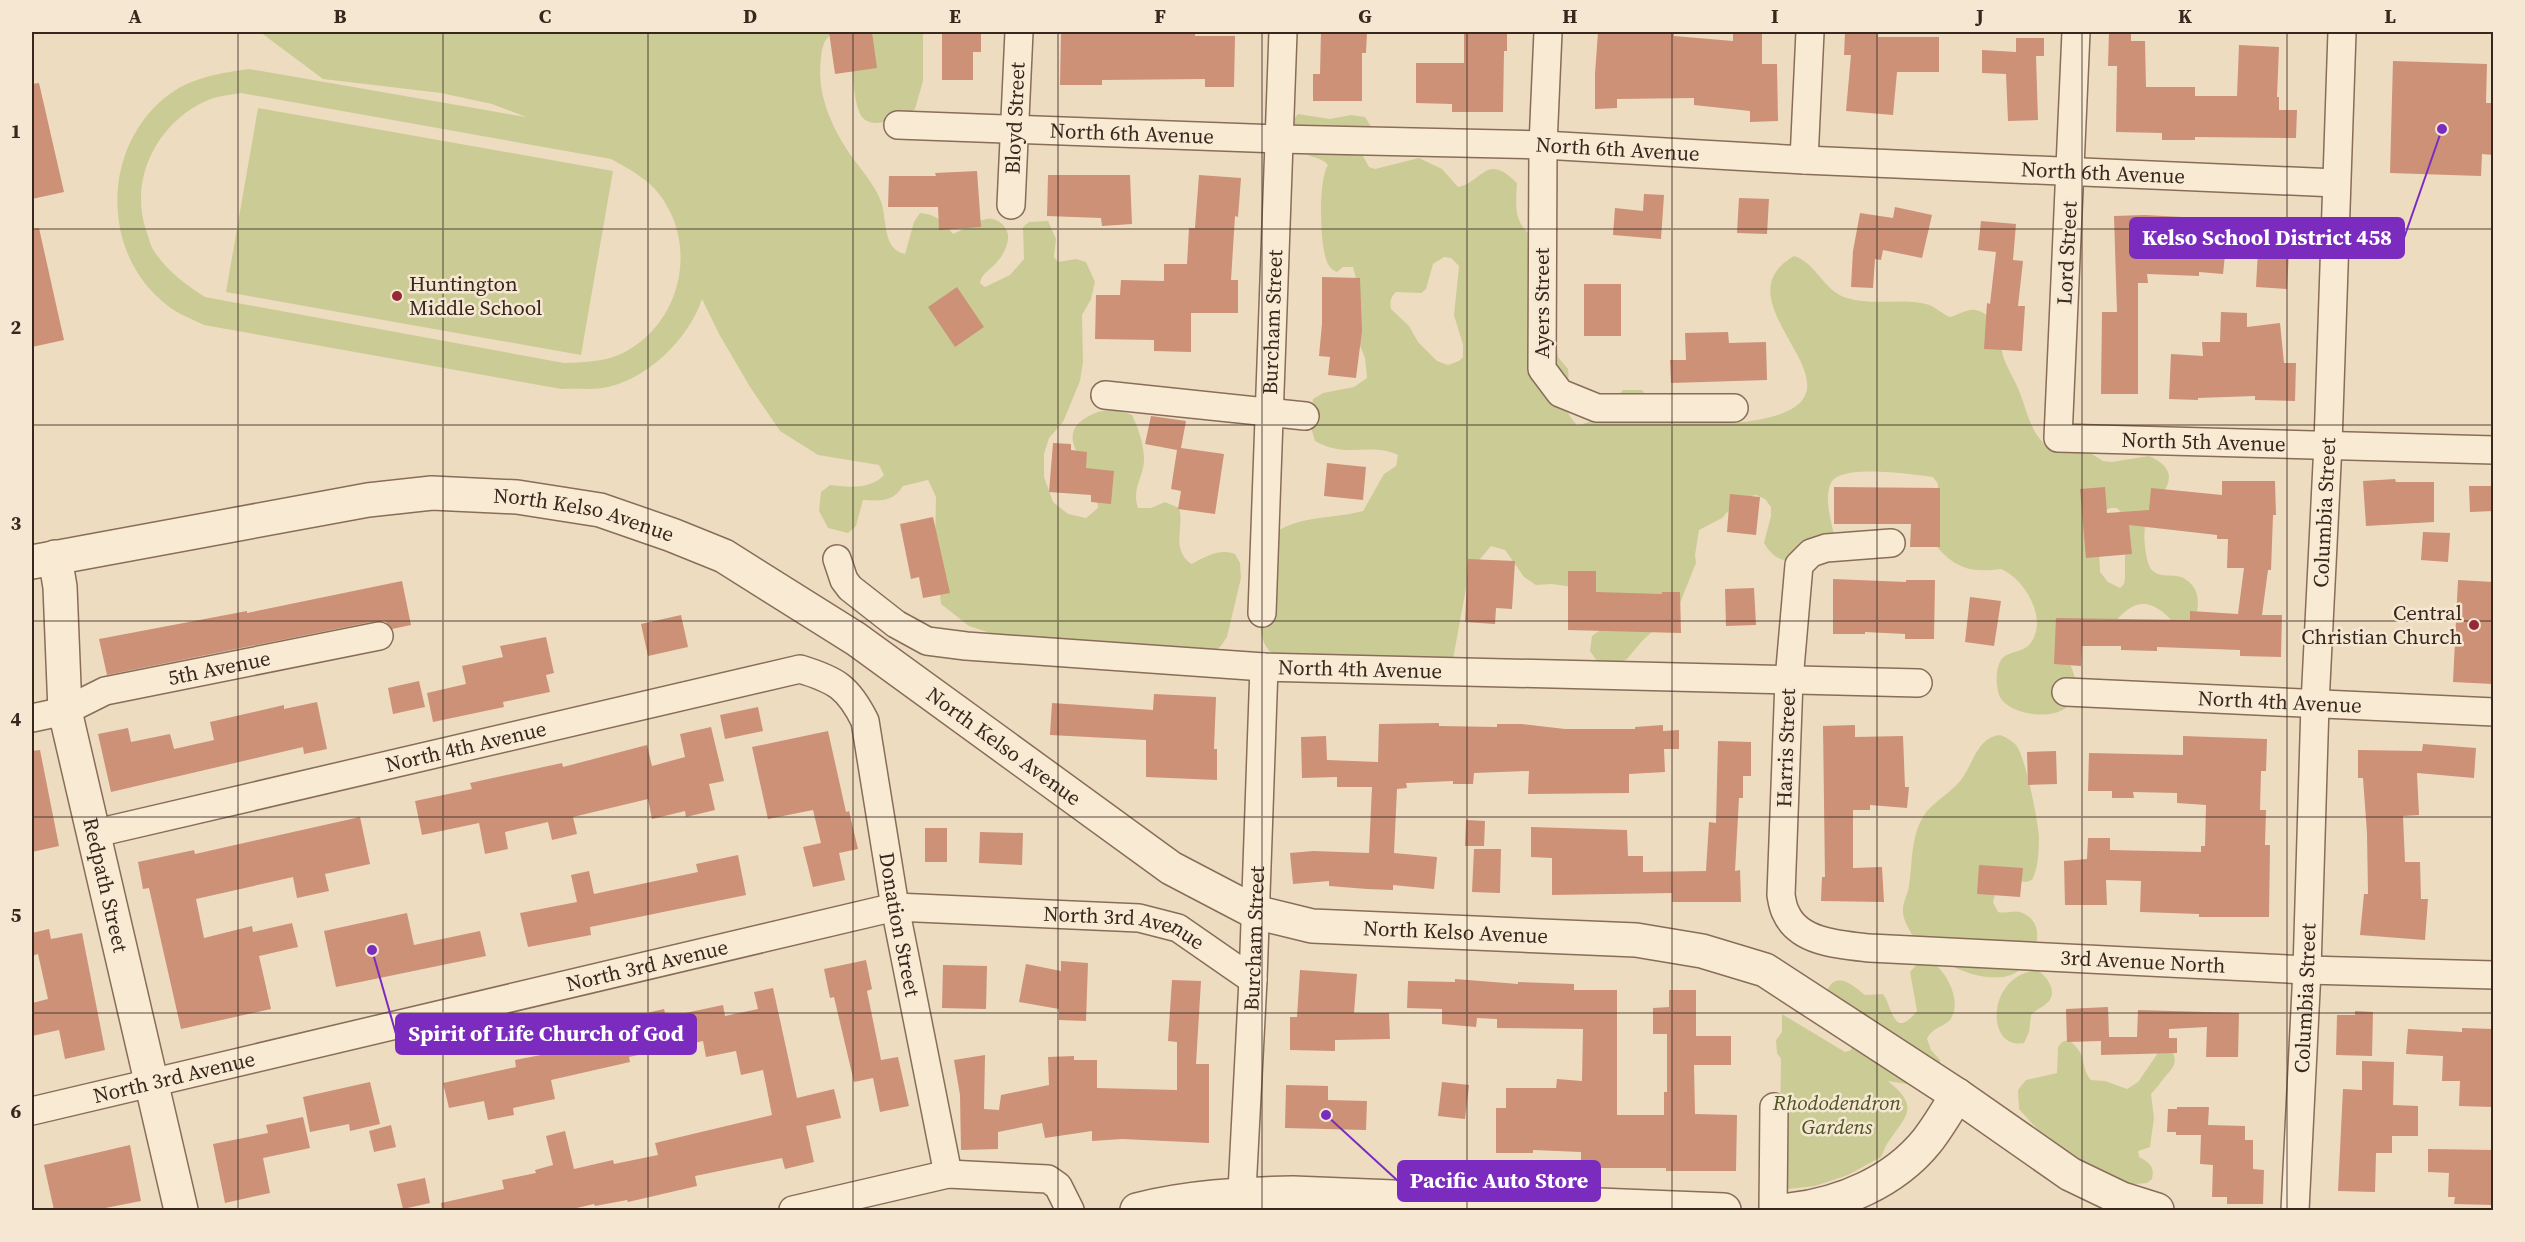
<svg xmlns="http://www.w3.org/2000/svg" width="2525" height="1242" font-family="'Source Serif 4',serif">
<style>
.green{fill:#cbcc95;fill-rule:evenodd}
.building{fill:#cc9177}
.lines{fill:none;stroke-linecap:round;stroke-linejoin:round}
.minor-casing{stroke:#886d59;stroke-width:30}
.tertiary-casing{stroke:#886d59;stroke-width:36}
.minor{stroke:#f9ead4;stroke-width:27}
.tertiary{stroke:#f9ead4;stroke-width:33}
.grid{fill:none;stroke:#37271d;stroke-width:1.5;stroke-opacity:0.55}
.poi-dot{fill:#972835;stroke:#f5e7d1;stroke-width:2}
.labels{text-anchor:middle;stroke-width:5;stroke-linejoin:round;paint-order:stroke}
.street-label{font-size:21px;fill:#37271d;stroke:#f5e7d1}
.poi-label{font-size:21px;fill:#37271d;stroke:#f5e7d1;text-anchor:start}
.park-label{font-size:21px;font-style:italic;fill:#4d5423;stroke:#f5e7d1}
.leader{fill:none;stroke:#7b2cbf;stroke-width:2}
.callout-dot{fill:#7b2cbf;stroke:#f5e7d1;stroke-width:2}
.callout{fill:#7b2cbf;stroke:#7b2cbf;stroke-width:2}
.callout-label{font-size:22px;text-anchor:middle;font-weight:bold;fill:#fff}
.neatline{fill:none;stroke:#37271d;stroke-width:2}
.grid-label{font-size:20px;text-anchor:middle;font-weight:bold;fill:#37271d}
</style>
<rect width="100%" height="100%" fill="#eedcc1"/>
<path class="green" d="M260 32H835C824 37 822 47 821 58 816 95 833 131 855 161 864 173 874 185 880 199 888 217 881 249 905 254L914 222 920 213C936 214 944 222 953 234 963 230 973 223 983 220 996 215 1010 227 1008 240 1007 247 1002 257 997 262 991 270 982 272 980 283L985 287 1010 275 1024 259 1023 227 1029 222 1048 221 1056 239 1054 257 1058 262 1076 259 1086 262 1095 282 1091 299 1082 315 1083 362 1080 381 1063 422 1049 438 1044 454V477L1053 502 1068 514 1086 518 1098 508C1097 501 1097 492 1095 485 1089 463 1053 437 1087 417 1102 408 1116 409 1132 415 1138 428 1143 441 1144 457 1145 477 1131 487 1138 508H1151L1165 502 1179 508C1185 527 1170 548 1191 564 1206 557 1219 548 1235 554L1240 563 1241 578 1227 637 1220 647 1209 654 1018 642 969 626 941 604 935 547 936 497 928 480 903 486C893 502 881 501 863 500L856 526 848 533 828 528 819 511 821 492 830 485C848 487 870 490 884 475L879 465 818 455 780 431 750 387 719 334 702 299C689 339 646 381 603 388 589 390 575 388 561 389L204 325C192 319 178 314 168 306 99 254 101 143 171 93 194 77 221 73 249 69L526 117 492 104 441 93 323 79ZM241 93 611 159C631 170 652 181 664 201 696 250 680 319 630 349 610 362 587 362 564 363L205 297C185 284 168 272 154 251 150 245 149 237 146 230 129 179 157 123 206 101 216 96 230 95 241 93Z
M842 32H923V81L915 109C903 117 873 131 862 117 852 104 852 55 850 37Z
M258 108 613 171 581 355 226 292Z
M1298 114 1330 119 1351 115 1365 117 1372 128 1363 156 1369 167 1375 169 1419 158 1442 169 1458 187C1484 181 1486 152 1517 183 1516 205 1513 222 1532 236L1554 319 1558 357 1568 369C1571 395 1556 403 1577 425 1598 423 1609 405 1623 390H1642C1654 408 1672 420 1694 421 1712 421 1732 424 1750 421 1895 400 1708 305 1794 256 1817 263 1823 291 1847 298 1873 306 1902 298 1926 304 1935 306 1942 314 1950 317 1958 315 1968 308 1976 310 1999 316 1999 341 2004 359 2008 369 2014 379 2018 388 2027 409 2030 435 2050 448L2059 445 2087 451 2103 461 2112 462 2149 456C2192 475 2153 499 2147 519 2144 527 2144 538 2145 546 2146 553 2147 563 2151 569 2160 580 2175 572 2185 579 2202 589 2200 610 2192 624L2176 625C2144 589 2129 604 2103 636L2078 634 2068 660C2104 730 2009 722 1999 695 1996 685 1995 669 2001 660 2007 651 2021 653 2029 645 2050 621 2025 579 2001 569 1973 573 1956 569 1937 547L1938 484 1933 477C1914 475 1841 463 1831 483 1823 499 1833 525 1835 542 1811 556 1783 576 1764 543L1771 516V507L1765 499 1756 495 1739 499 1722 518 1699 530 1695 555 1696 563 1678 608 1642 641 1627 659 1612 666 1599 664 1590 651 1592 636 1603 628 1592 590 1552 584 1536 585 1524 577 1505 550 1491 546 1469 572 1451 670 1277 656C1243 642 1270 560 1276 532 1302 515 1334 519 1363 511L1384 474 1396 466 1398 455C1371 442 1345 459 1315 441L1309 421 1313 399 1323 393 1354 387 1367 378 1365 358 1358 341V286L1353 267H1343L1337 272C1335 271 1330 268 1329 266 1319 251 1318 180 1328 165 1321 156 1305 158 1299 148 1295 141 1293 131 1290 123ZM1444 257 1451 258 1459 266 1454 315 1463 345V357L1459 361 1448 365 1437 361 1418 342 1409 326 1391 309C1390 302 1390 298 1396 292L1421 293 1426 289 1433 264ZM2111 508H2117L2125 517V578L2124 584 2120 588 2108 582 2100 572 2098 527 2105 510Z
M2000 735C2006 737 2012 741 2016 745 2025 755 2039 824 2039 839 2039 852 2038 869 2032 880L2026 882 2020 881 1996 890 1993 902 1998 912C2005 914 2013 910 2020 912 2052 923 2034 966 2011 975 1980 986 1928 959 1911 933 1908 927 1903 919 1903 912 1902 903 1908 894 1909 886 1913 861 1910 833 1927 811 1937 800 1951 792 1960 781 1974 764 1976 738 2000 735Z
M1931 962C1947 970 1964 1005 1949 1021 1941 1028 1932 1028 1927 1039L1931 1050 1940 1060V1066L1913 1085 1888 1081C1921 1108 1906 1115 1887 1144 1884 1148 1884 1152 1881 1157L1848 1175 1815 1186 1779 1190 1781 1059 1777 1053 1776 1040 1782 1032V1014L1845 1052 1851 1050 1853 1044 1826 993C1836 968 1853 986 1865 995L1883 994C1893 1007 1893 1041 1917 1011L1910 972 1918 963Z
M2037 970C2047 976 2059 993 2047 1003 2042 1008 2036 1009 2031 1015L2029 1032 2024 1043C1986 1051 1985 976 2037 970Z
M2068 1040C2089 1054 2079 1066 2091 1080L2105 1081 2127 1089 2138 1082 2160 1050 2171 1049C2179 1063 2173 1068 2164 1078 2160 1083 2156 1089 2151 1094L2154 1118 2150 1147 2138 1151 2139 1157C2149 1162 2155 1166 2152 1179L2147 1183 2135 1184 2129 1194 2064 1159 2019 1109 2018 1090 2026 1080 2057 1073 2058 1047 2062 1042Z"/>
<path class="building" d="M829 32H872L877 68 835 74Z
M942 32H981V52H973V80H942Z
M1061 32H1174V34L1195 33V36H1235L1234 87H1205V79L1102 80V85H1060Z
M1321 32H1367L1366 53H1362V101H1313V74H1320Z
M1464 32H1507V51H1504L1503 112H1452V104L1416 103V63H1464Z
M1598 32H1674V36L1733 41V33L1762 32V64H1777L1778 121 1750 122V111L1694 105V98L1617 99V108L1595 109V74Z
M1845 32H1878V37H1939V72H1897L1893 115 1846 111 1851 55H1844Z
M2109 32H2131V41H2145L2146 87H2195V96H2237L2239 45 2279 47 2277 97H2279V110H2297L2296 138 2195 137V140H2162V133L2116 132 2117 66H2108Z
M2016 38H2044V56H2036L2038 120 2008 121 2006 74 1982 73V50L2016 52Z
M2393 61 2487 64 2486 103H2493V155L2482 154 2481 176 2390 173Z
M39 83 64 192 32 199V84Z
M977 171 981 227 939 230 938 207H888L889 176H936L935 173Z
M1048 175H1130L1132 224 1102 226 1101 218 1047 216Z
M1199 175 1241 178 1238 217 1235 216 1231 280H1238V313H1191V352L1154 351V340L1095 339 1096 295H1120L1121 280 1164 281V264H1187L1189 228H1195Z
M1644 194 1664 195 1661 239 1613 235 1615 208 1643 211Z
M1739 198 1769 199 1767 234 1737 233Z
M1895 207 1932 215 1922 258 1883 250 1881 260 1875 259 1873 288 1851 287 1853 251 1860 213 1893 218Z
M2145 215 2201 218 2200 252 2225 255 2223 274 2199 272V276L2147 274 2148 283H2138V394H2101L2102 312H2117L2114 216Z
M1981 221 2016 224 2013 260 2023 261 2018 306H2025L2022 351 1984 349 1987 303 1990 304 1996 252 1978 250Z
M39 228 64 340 32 347V229Z
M2259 231 2290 233 2287 289 2256 287Z
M1322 277 1360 278 1362 331 1356 378 1328 375 1330 357 1319 356 1322 324Z
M1584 284H1621V336H1584Z
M957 287 984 327 955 347 928 307Z
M2221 312 2247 313V327L2280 323 2284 363H2296L2295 401 2255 400V396L2198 398V400L2169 399 2171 354 2203 356 2202 342H2220Z
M1728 332 1729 343 1766 342 1767 380 1671 383 1670 360H1686L1685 333Z
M1151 416 1186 421 1181 448 1224 454 1215 514 1178 509 1181 491 1171 489 1177 450 1145 444Z
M1053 443 1071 444V450L1087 452 1086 468 1114 471 1111 504 1091 502V495L1049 492Z
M1327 463 1366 467 1363 500 1324 496Z
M2395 479 2396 482H2434V522L2366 526 2363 481Z
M2222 481H2275L2276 515H2273L2271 570H2268L2262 615H2282L2281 657 2240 656V650L2157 647V651L2121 650V646H2082L2081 666 2054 664 2056 618 2190 620V611L2238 614 2244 568H2227L2228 539H2217V535L2129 525 2132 554 2086 558 2080 489 2105 487 2107 513 2149 510 2151 488 2222 495Z
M2469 486H2493V511L2470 512Z
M1834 487 1940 488V547H1910L1911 524H1834Z
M1730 494 1760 497 1756 535 1727 532Z
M933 517 950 593 923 598 919 577 911 579 900 524Z
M2423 532 2450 533 2448 562 2421 560Z
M1468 559 1515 561 1512 609 1496 608 1495 624 1465 622Z
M1568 571H1596V592L1662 594V592H1680L1681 633 1568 630Z
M1833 579 1906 582V580H1935L1934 639H1905V634L1865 632V634H1833Z
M2458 580 2493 582V684L2453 682Z
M402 581 411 625 392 629 385 621H376L107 675 99 639 247 611V613Z
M1754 588 1756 625 1726 626 1725 589Z
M1970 597 2001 601 1994 646 1965 642Z
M681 615 688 647 648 656 641 624Z
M546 637 554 673 546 675 550 692 503 702 504 707 433 722 427 693 466 684 462 666 503 657 500 646Z
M419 681 425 707 393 714 388 688Z
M1154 694 1216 697 1214 749H1217V780L1146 777V740L1050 735 1052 703 1153 710Z
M317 702 327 749 304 754 303 747 111 792 98 734 128 728 131 742 170 734 174 749 214 740 210 722 284 705V709Z
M758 707 763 731 725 739 720 715Z
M1439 723V726L1497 727V724H1521L1565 729H1635V727L1663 725V731L1679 730V749H1664L1665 772 1629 774V793L1528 794 1529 771 1474 773 1473 784H1453V781L1406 783 1407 788 1397 789 1394 853 1437 857 1434 889 1393 885V890L1367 889 1329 886V881L1293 884 1290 853 1313 851 1369 853 1372 787H1337V777L1302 778 1301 737 1326 736 1327 760 1378 762 1379 724Z
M1855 725V737L1903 736 1905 787H1909L1907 808 1870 805V810H1853V868L1882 867 1884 902 1821 901 1822 877H1825L1823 726Z
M711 727 724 781 709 784 715 810 686 817 685 811 652 819 648 799 573 817 577 834 552 840 548 822 505 832 508 849 485 854 479 823 422 835 415 801 472 789 470 783 562 763 563 767 647 745 652 766 685 757 680 734Z
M828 731 846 812 849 811 858 849 839 853 845 880 813 887 803 847 821 843 813 810 768 819 752 747Z
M2183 736 2267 739 2266 771H2261L2260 810H2266L2265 845H2270L2269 917H2199V914L2140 912 2141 881 2106 880 2107 905H2065L2064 861 2087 859 2088 838H2110V850L2201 852V846H2205L2206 805 2177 803V793L2133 792 2134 798H2112V791H2088L2089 753 2183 755Z
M1718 741 1751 742V776H1743V798H1739L1735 871 1740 870 1741 902H1672V893L1552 895V858L1531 857V827L1627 830 1628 856H1643V872L1706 871 1709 822 1716 823Z
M2423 744 2476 748 2474 778 2417 773 2419 815 2403 816 2405 862H2420L2421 899H2428L2425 940 2360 935 2364 894H2368L2367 833 2363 778H2358V750L2422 751Z
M40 750 59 846 32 852V751Z
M2056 751 2057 784 2028 785 2027 752Z
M360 817 370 864 325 874 329 891 297 898 293 877 196 899 204 938 252 926 253 932 292 923 298 947 259 956 271 1009 181 1029 149 888 143 889 138 862 194 850 195 854Z
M1466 820 1485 821 1484 846H1465Z
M925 828H947V862H925Z
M980 832 1023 833 1022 865 979 863Z
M1474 849H1501L1500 893 1472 892Z
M738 855 746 895 590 927 591 935 528 947 520 913 577 902 571 875 589 871 594 894 698 872 696 864Z
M1979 865 2023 868 2020 897 1977 894Z
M407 913 414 945 480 931 486 956 336 987 324 931Z
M49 929 51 939 82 933 105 1050 65 1059 59 1030 32 1036V1003L48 999 38 954 32 956V933Z
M866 960 872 989 867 991 881 1060 898 1057 909 1106 880 1112 873 1078 854 1082 834 997 830 998 824 969Z
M1061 961 1088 963 1086 1021 1059 1020V1009L1019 1002 1026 964 1061 971Z
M943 965 987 966 986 1009 942 1008Z
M1300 970 1357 974 1354 1013H1389L1390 1039 1335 1040V1051L1290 1050V1017H1297Z
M1455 979 1518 984V982L1574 984V990H1617V1115H1664V1092H1667V1034H1653V1008L1669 1007V990H1696V1036H1731V1065H1694L1695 1114 1737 1115 1736 1171H1666V1168H1581V1152L1533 1150V1153H1496V1108H1506V1088H1556L1557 1079 1582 1081 1583 1029 1497 1028V1019L1477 1018 1476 1027 1442 1024V1009L1407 1008 1408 981 1455 982Z
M1172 980 1201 981 1196 1064H1209V1143L1122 1139 1092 1141V1131L1045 1138 1042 1123 998 1132V1149L961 1150 960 1095 954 1060 985 1055 984 1109 999 1110 1001 1095 1049 1085 1048 1057 1074 1056V1060H1097V1088L1177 1090V1042L1168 1041Z
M773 988 797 1098 834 1089 841 1118 806 1126 814 1162 785 1169 782 1158 695 1176 697 1186 628 1202 627 1200 595 1206 594 1204 568 1210H442L441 1203 504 1189 502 1180 536 1173 535 1170 553 1165 546 1136 565 1131 574 1169 613 1160 614 1164 658 1155 655 1143 772 1115 763 1070 741 1075 736 1051 706 1057 703 1041 629 1057 630 1062 551 1080 555 1099 513 1108 514 1115 488 1120 484 1101 449 1108 443 1083 516 1067 515 1060 551 1053 548 1039 594 1029 593 1025 664 1009 666 1017 723 1005 725 1016 758 1009 754 992Z
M2108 1007 2109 1037H2137L2138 1010 2239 1013 2238 1057H2206L2207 1027 2169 1029V1038H2177V1053L2101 1055V1041L2067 1042 2066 1009Z
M2355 1011 2373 1012 2372 1056 2336 1055 2337 1015H2355Z
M2462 1028 2493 1029V1107L2459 1106 2460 1081H2442L2443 1056 2406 1054 2408 1029 2462 1032Z
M2362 1061 2394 1062 2393 1105 2418 1106V1136H2392V1153H2376L2375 1192 2338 1191 2343 1089 2362 1090Z
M370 1082 380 1124 350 1131 349 1124 310 1132 303 1097Z
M1442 1082 1469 1085 1465 1119 1438 1116Z
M1286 1085 1328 1086V1100L1367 1101 1366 1130 1285 1128Z
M2177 1107H2209L2208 1125 2245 1126V1140H2253V1169L2264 1170 2263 1204H2227V1197H2212L2213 1165 2200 1164 2201 1135H2176V1132H2167L2168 1109H2177Z
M303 1117 310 1148 263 1158 270 1193 225 1203 213 1144 268 1133 266 1125Z
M391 1125 396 1147 374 1152 369 1131Z
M130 1145 141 1201 95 1210H54L44 1165Z
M2428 1149 2493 1150V1205L2454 1204 2455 1197H2448L2449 1173 2428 1172Z
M425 1178 430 1203 403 1209 397 1184Z"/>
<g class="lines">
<defs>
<g id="minor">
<path d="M1548 32 1543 145 1542 369 1560 393 1597 408H1734"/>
<path id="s1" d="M2076 32 2058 438 2494 450"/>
<path id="s2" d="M898 125 1279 139 1543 145 1804 160 2336 183"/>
<path d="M1804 160 1810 32"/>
<path id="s3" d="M1011 205 1019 32"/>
<path d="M1105 395 1305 416"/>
<path id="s4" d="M1891 543 1826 548 1811 553 1799 565 1789 680 1781 895C1782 901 1783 908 1786 913 1799 943 1842 945 1870 948L2307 970 2494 975"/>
<path id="s5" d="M837 559 844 580 850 588 896 624 927 641 966 646 1264 667 1918 683"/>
<path id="s6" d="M1262 613 1283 32"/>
<path id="s7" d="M2066 692 2494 712"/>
<path id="s8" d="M32 718 65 711 105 691 379 636"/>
<path id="s9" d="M92 834 800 669C836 680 848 687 865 721L895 907 948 1174"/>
<path id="s10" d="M32 1111 895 907 1139 918 1178 928 1253 980"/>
<path d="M793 1210 948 1174 1048 1179 1058 1186 1070 1210"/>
<path id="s11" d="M1241 1210 1253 980 1264 667"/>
<path d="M1773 1210 1774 1107"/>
<path id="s12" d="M2295 1210 2307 970 2315 704 2328 444 2342 32"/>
</g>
<g id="tertiary">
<path id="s13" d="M55 557 60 587 65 711 181 1210"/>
<path id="s14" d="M32 562 368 500 432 493 517 497 600 510 672 535 724 556 856 639 1171 868 1255 912 1312 926 1636 940 1702 951 1765 970 1957 1095 2070 1174 2122 1199 2157 1210"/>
<path d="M1137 1210C1187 1197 1241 1194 1293 1193L1724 1210"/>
<path d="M1790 1210C1841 1204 1894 1182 1927 1141 1938 1127 1948 1110 1957 1095"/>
</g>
</defs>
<use href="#minor" class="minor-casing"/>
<use href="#tertiary" class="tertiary-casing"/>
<use href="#minor" class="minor"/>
<use href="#tertiary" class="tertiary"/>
</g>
<path class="grid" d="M238 32V1210M443 32V1210M648 32V1210M853 32V1210M1058 32V1210M1262 32V1210M1467 32V1210M1672 32V1210M1877 32V1210M2082 32V1210M2287 32V1210M32 229H2494M32 425H2494M32 621H2494M32 817H2494M32 1013H2494"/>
<g class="poi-dot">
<circle cx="397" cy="296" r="6"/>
<circle cx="2474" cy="625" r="6"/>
</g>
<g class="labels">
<g class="street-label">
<text dy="7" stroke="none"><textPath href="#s3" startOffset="87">Bloyd Street</textPath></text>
<text dy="7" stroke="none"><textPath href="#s2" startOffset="234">North 6th Avenue</textPath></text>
<text dy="7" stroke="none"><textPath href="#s2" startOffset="720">North 6th Avenue</textPath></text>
<text dy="7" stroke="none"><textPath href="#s2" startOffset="1206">North 6th Avenue</textPath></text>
<text transform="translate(2067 253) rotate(-87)" y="7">Lord Street</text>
<text transform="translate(1542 303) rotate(-90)" y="7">Ayers Street</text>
<text dy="7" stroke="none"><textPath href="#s6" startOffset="291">Burcham Street</textPath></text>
<text dy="7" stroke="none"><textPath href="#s1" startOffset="552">North 5th Avenue</textPath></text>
<text dy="7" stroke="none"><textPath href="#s12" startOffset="698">Columbia Street</textPath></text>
<text dy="7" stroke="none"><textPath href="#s14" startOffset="560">North Kelso Avenue</textPath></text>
<text dy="7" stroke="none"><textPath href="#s8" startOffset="195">5th Avenue</textPath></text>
<text dy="7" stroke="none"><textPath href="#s5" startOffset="560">North 4th Avenue</textPath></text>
<text dy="7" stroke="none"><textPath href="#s7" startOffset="214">North 4th Avenue</textPath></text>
<text dy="7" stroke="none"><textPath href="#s14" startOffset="1046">North Kelso Avenue</textPath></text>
<text dy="7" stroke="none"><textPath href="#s9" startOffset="384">North 4th Avenue</textPath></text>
<text transform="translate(1786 748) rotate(-88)" y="7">Harris Street</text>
<text dy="7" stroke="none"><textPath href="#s13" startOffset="333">Redpath Street</textPath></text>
<text dy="7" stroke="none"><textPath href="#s9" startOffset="1020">Donation Street</textPath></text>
<text dy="7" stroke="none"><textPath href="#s10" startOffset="1118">North 3rd Avenue</textPath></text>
<text dy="7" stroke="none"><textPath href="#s14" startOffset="1550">North Kelso Avenue</textPath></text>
<text dy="7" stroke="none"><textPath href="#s11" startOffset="272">Burcham Street</textPath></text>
<text dy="7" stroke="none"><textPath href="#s4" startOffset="816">3rd Avenue North</textPath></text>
<text dy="7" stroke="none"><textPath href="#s10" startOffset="632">North 3rd Avenue</textPath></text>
<text dy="7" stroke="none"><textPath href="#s12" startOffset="212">Columbia Street</textPath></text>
<text dy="7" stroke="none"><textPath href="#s10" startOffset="146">North 3rd Avenue</textPath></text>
</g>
<g class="poi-label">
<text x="409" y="291">Huntington<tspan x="409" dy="24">Middle School</tspan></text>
<text x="2462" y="620" text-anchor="end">Central<tspan x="2462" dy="24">Christian Church</tspan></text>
</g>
<g class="park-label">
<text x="1837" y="1110">Rhododendron<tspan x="1837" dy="24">Gardens</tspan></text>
</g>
</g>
<path class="leader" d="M2442 129L2404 238M372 950L396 1034M1326 1115L1398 1181"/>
<g class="callout-dot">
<circle cx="2442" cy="129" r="6"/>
<circle cx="372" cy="950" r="6"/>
<circle cx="1326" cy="1115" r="6"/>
</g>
<g class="callout">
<rect x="2130" y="218" width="274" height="40" rx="6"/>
<rect x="396" y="1014" width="300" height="40" rx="6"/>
<rect x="1398" y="1161" width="202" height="40" rx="6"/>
</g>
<g class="callout-label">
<text x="2267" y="245">Kelso School District 458</text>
<text x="546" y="1041">Spirit of Life Church of God</text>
<text x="1499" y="1188">Pacific Auto Store</text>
</g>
<rect width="2525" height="1242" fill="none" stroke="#f5e7d1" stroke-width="66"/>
<rect x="33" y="33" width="2459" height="1176" class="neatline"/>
<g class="grid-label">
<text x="135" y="23">A</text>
<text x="340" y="23">B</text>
<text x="545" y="23">C</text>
<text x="750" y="23">D</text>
<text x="955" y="23">E</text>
<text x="1160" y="23">F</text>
<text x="1365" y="23">G</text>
<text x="1570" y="23">H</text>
<text x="1775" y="23">I</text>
<text x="1980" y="23">J</text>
<text x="2185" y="23">K</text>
<text x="2390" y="23">L</text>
<text x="16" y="138">1</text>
<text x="16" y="334">2</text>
<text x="16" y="530">3</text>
<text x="16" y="726">4</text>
<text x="16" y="922">5</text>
<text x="16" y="1118">6</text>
</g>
</svg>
